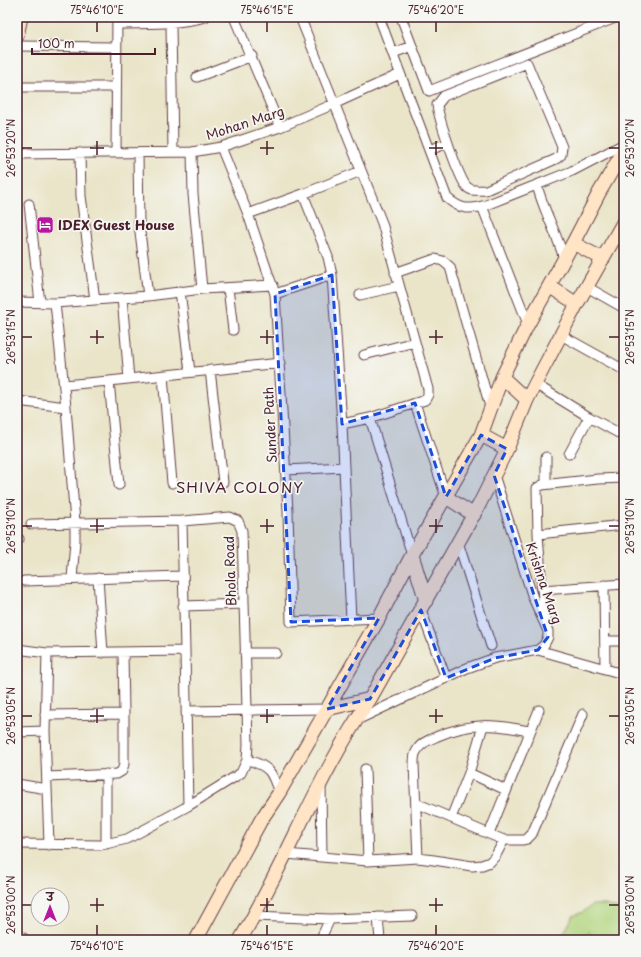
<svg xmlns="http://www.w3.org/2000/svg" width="641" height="957" font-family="'Playpen Sans','Playpen Sans Deva',sans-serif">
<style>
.green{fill:#b1d47d;stroke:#7e7a54}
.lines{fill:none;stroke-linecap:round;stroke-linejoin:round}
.street-casing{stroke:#623d43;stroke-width:11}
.secondary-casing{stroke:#623d43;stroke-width:15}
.street{stroke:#fff;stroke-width:9}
.secondary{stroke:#ffe4c6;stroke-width:13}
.marked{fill:#1d4ed8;fill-opacity:0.2;stroke:#1d4ed8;stroke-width:3;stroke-dasharray:8 5;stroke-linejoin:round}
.ticks{fill:none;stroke:#4a1f2b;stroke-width:1.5}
.labels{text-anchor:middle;stroke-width:3.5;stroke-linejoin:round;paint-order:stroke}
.street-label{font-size:13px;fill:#4a1f2b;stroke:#f6f6f2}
.poi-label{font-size:13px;font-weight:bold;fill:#4a1f2b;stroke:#f6f6f2;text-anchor:start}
.quarter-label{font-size:15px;letter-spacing:1px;fill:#4a1f2b;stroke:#f6f6f2}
.neatline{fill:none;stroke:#4a1f2b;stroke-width:1.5}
.ticks-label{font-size:10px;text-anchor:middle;fill:#4a1f2b}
</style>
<rect width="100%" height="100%" fill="#f6f6f2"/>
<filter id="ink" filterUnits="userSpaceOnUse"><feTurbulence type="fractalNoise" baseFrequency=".025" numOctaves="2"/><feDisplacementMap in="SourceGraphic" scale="8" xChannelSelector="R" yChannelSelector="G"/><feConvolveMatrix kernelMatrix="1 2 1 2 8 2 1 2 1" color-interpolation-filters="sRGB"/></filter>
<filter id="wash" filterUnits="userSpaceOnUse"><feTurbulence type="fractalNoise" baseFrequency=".012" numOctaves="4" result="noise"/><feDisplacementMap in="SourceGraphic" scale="16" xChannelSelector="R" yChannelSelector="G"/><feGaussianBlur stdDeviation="0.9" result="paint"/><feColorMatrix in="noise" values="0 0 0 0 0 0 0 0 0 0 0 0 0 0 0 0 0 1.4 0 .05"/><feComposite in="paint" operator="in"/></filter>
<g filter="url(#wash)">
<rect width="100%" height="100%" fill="#eae5c9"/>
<path class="green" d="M592 905H606L615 908H624V940H591L589 931 578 940H563L561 938 573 916 583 912Z"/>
</g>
<g filter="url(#ink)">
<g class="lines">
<defs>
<path id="street" d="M234 17 280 127
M300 17 382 223 428 389V395L425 400 370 418 342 424
M379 17 447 198C461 210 469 210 486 205L572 171 624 144
M401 17 429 91 618 17
M171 23 173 152
M117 24C147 23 176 25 205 17
M17 46 116 47
M393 53 412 46
M527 63 562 147 561 155 556 159 486 190C480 190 472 192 467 187 459 179 439 119 437 105L444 96Z
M197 77 252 56
M17 87H116
M221 147 248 214 275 294 288 511 291 622 379 618
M429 150 448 143
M192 152 193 194 202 289
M80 153 81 196 95 300
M116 153 117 17
M138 153 139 224 148 296
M17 154 192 152 221 147 280 127 334 104 400 74
M537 185C543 210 557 233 564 259
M29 204 40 303
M482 206 528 324
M248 214 303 194 361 171
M615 237 624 242
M395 273 435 259 443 261 450 267 491 410
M332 275 342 424 351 620
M587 287 624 308
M228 288 233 330
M180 291 190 372
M275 294 332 275 328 257 303 194
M360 295 399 286
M122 298 129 379
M17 302 55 303 148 296 202 289 273 285
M561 335 624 370
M364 355 415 342
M210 370 223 482
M163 376 172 483
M109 381 119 485
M535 384 589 417 624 436
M64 385 109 381 280 363
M17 401 66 407 55 303
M415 403 446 497
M66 407 75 522V541L72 579
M370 418 412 555
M569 454 589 417
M286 470 344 467
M546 484V457
M538 534 624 525
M17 538 19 539
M458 542 491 646
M98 578 103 653
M24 581 182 576
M604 585 605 669
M542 590 624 584
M183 606 244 604
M546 620 542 590 538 534 537 488 542 485 598 479 624 478
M605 641H624
M17 649 47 653 185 651 182 521
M538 650 623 674
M185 651 188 806
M47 653 45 731 49 845
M245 653H276
M446 678 467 668 495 658 538 650 544 645 548 637V631L533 598 494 475
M186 711 327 709
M45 715 124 714 123 652
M357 720 446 678 421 610
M17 732 45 731
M247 760C270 766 272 772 279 793
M365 769 368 861
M469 773 506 790
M47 777 117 774 122 771 124 764V714
M17 784 47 789
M321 786 322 857
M416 803 489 834 539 710
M451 818 469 773 483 726
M489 834 504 840H523L527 839 532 834 583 714
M17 844 101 845 127 839 188 806 241 773 247 760 248 744 242 531 238 521 230 517 182 521 31 524
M106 844V774
M286 854 368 861 418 858 414 764C414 761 414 755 416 752 420 743 429 740 438 736 471 722 494 724 529 731
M418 858 434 860 472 866 482 865 490 862 496 855 504 840
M254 916 330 919 412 916
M378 917 380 940
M17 933 26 940
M320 940 330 919"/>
<path id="secondary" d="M17 36 21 17
M573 243 603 259
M549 286 577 304
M502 377 527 400
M481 435 507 449
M446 497 474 515
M412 555 426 601
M327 709 370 699
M196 940 261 820 279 793 379 618 412 555 481 435 502 377 528 324 573 243 599 193 624 150
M240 940C287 861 318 775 370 699L479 505 507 449 527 400 535 384 577 304 624 221"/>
</defs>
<use href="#street" class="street-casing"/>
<use href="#secondary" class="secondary-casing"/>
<use href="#street" class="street"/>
<use href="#secondary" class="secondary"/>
</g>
</g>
<path class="marked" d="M332 275 342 424 415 403 446 497 481 435 507 449 494 475 548 637 538 650 495 658 446 678 421 610 370 699 327 709 379 618 291 622 275 294Z"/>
<path class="ticks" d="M97 22V32M267 22V32M436 22V32M97 141V155M267 141V155M436 141V155M22 148H32M90 148H104M260 148H274M429 148H443M609 148H619M97 330V344M267 330V344M436 330V344M22 337H32M90 337H104M260 337H274M429 337H443M609 337H619M97 519V533M267 519V533M436 519V533M22 526H32M90 526H104M260 526H274M429 526H443M609 526H619M97 709V723M267 709V723M436 709V723M22 716H32M90 716H104M260 716H274M429 716H443M609 716H619M97 898V912M267 898V912M436 898V912M22 905H32M90 905H104M260 905H274M429 905H443M609 905H619M97 925V935M267 925V935M436 925V935"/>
<defs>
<symbol id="hotel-square" viewBox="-11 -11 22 22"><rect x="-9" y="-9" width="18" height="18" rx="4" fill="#b5179e" stroke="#f6f6f2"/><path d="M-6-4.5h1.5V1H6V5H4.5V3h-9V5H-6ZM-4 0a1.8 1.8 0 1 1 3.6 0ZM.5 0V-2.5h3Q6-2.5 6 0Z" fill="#fff"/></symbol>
</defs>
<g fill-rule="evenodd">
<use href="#hotel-square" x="35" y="215" width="20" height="20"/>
</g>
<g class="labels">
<g class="street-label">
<text transform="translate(245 123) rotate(-18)" y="5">Mohan Marg</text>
<text transform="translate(270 425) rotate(-93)" y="5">Sunder Path</text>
<text transform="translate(230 571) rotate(-92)" y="5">Bhola Road</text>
<text transform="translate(544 583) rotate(71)" y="5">Krishna Marg</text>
</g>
<g class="poi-label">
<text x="58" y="230">IDEX Guest House</text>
</g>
<g class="quarter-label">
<text x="240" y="493">SHIVA COLONY</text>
</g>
</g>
<rect width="641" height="957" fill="none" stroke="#f6f6f2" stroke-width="44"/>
<g transform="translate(50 907)"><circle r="19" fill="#f6f6f2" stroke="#b1a0a2"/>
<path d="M0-3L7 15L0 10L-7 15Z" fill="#b5179e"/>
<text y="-6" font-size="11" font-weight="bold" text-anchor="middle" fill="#4a1f2b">उ</text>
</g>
<path d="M32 48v6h123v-6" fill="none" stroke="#4a1f2b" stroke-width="2"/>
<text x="38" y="48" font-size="12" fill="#4a1f2b" stroke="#f6f6f2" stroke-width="3" paint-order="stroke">100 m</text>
<rect x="22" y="22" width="597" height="913" class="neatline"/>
<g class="ticks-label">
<text x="97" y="14">75°46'10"E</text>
<text x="267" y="14">75°46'15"E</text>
<text x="436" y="14">75°46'20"E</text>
<text transform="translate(11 148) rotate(-90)" y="4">26°53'20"N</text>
<text transform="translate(630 148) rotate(-90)" y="4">26°53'20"N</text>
<text transform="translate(11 337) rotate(-90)" y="4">26°53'15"N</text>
<text transform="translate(630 337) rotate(-90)" y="4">26°53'15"N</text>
<text transform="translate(11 526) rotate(-90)" y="4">26°53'10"N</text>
<text transform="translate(630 526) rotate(-90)" y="4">26°53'10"N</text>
<text transform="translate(11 716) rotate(-90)" y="4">26°53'05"N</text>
<text transform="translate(630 716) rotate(-90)" y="4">26°53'05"N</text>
<text transform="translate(11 905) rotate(-90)" y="4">26°53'00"N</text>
<text transform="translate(630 905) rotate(-90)" y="4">26°53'00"N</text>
<text x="97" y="950">75°46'10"E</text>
<text x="267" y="950">75°46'15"E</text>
<text x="436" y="950">75°46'20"E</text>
</g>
</svg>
